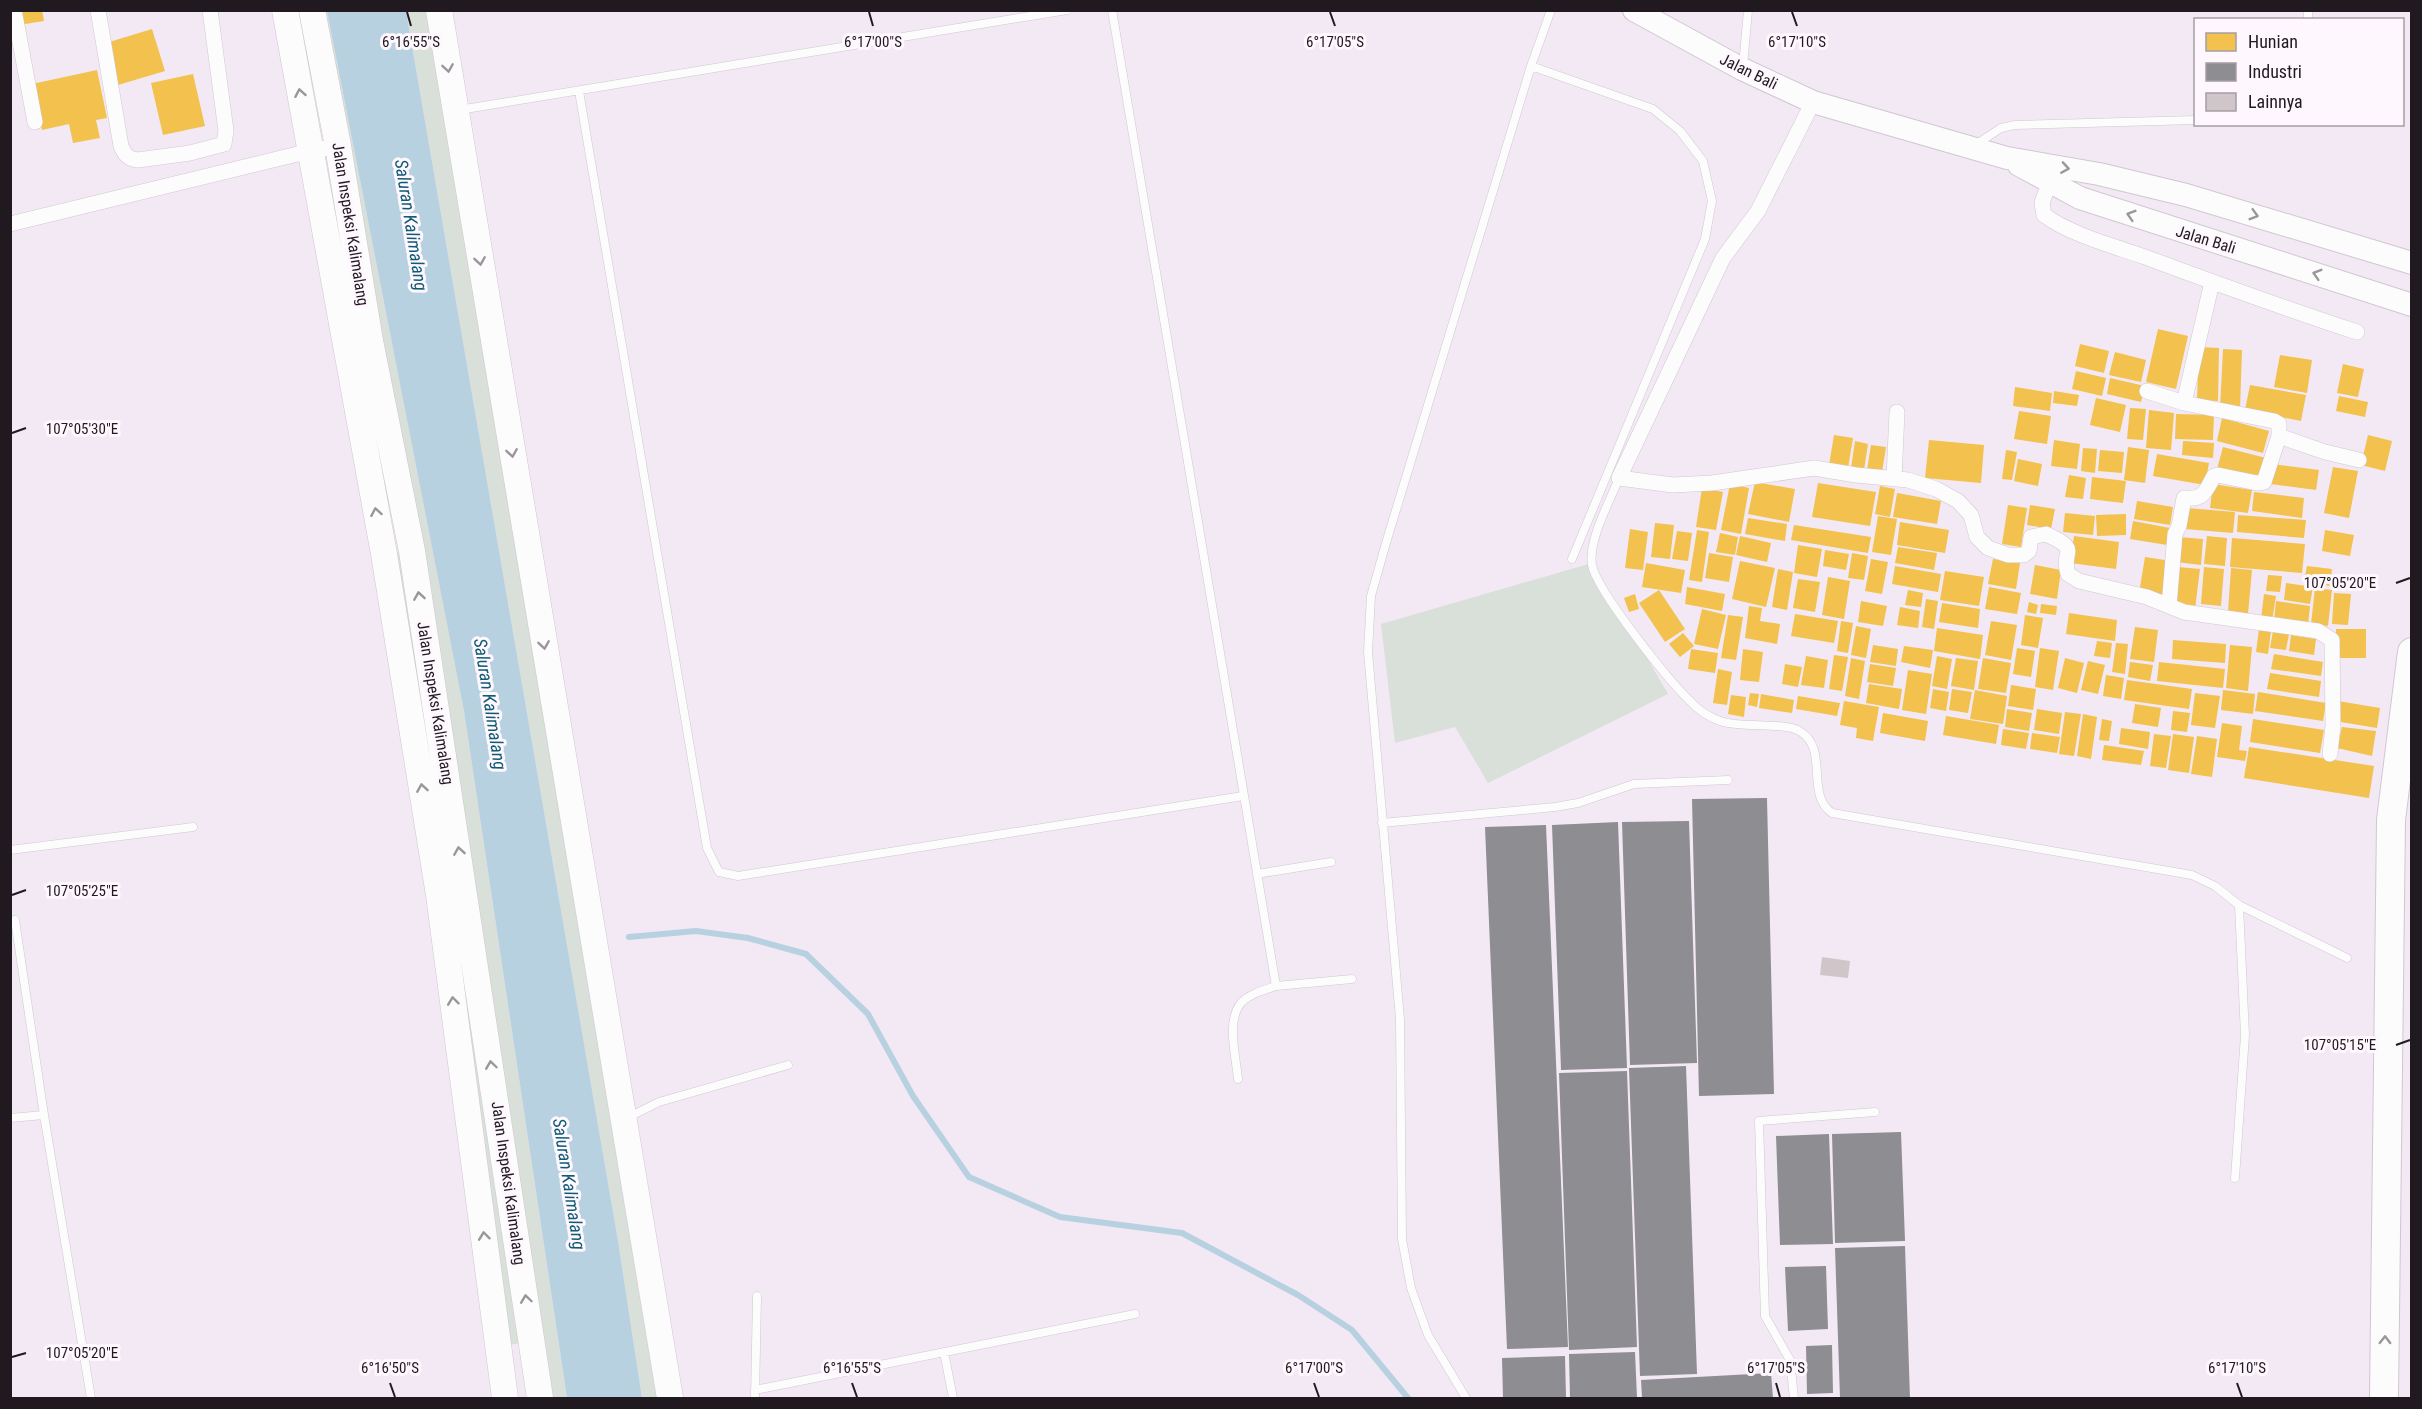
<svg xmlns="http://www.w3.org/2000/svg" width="2422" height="1409" font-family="'Roboto Condensed',sans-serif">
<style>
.green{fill:#d9dfd9}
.water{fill:#b8d1e0}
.homes{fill:#f2c14e}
.industry{fill:#8d8d92}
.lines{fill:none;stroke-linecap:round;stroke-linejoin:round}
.stream{stroke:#b8d1e0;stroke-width:6}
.building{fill:#d0c6c9}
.lane-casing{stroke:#cfc7d0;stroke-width:9}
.street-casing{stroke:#cfc7d0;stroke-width:16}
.secondary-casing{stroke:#cfc7d0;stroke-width:24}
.primary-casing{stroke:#cfc7d0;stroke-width:27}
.highway-casing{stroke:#cfc7d0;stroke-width:30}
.lane{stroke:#fdfcfd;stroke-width:8}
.street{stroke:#fdfcfd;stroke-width:15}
.secondary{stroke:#fdfcfd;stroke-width:22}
.primary{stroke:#fdfcfd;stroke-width:26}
.highway{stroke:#fdfcfd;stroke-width:28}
.oneway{stroke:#9a969a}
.ticks{fill:none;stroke:#201a20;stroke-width:2}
.labels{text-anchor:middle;stroke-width:6;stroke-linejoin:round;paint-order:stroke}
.street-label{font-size:16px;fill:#201a20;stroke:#fef7fe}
.water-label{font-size:18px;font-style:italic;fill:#0f5b72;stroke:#fef7fe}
.ticks-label{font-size:15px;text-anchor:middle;fill:#201a20;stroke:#fef7fe;stroke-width:6;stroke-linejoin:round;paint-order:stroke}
</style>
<rect width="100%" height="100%" fill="#f3e9f4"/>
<path class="green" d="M312 11H327L464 711 567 1398H540L532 1342 498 1346 384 554 412 551Z
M406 11H439L670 1398H642L618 1241Z
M1592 563 1668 694 1488 783 1455 727 1395 743 1381 624Z"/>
<path class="water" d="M327 11H406L618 1241 642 1398H567L464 711Z"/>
<path class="homes" d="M17 10H42L44 21 19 25Z
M152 29 165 71 118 85 106 43Z
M97 70 107 118 96 120 100 138 73 143 69 124 42 130 32 84Z
M193 74 205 126 163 135 151 83Z
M2158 329 2188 336 2176 389 2146 382Z
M2080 344 2109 351 2104 373 2075 366Z
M2199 347 2219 348 2218 401 2197 400Z
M2223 349 2242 350 2240 409 2220 408Z
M2115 352 2146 360 2141 382 2109 375Z
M2280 355 2312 360 2307 393 2274 387Z
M2343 364 2364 369 2358 397 2337 393Z
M2076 371 2106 378 2102 396 2072 389Z
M2110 378 2145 386 2141 402 2107 394Z
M2250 385 2306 395 2301 421 2245 410Z
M2015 387 2052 393 2050 411 2013 406Z
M2054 391 2079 395 2077 406 2053 403Z
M2339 396 2368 402 2365 417 2336 411Z
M2096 398 2126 405 2120 432 2090 425Z
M2130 408 2146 409 2143 440 2127 439Z
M2149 410 2174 413 2171 450 2146 448Z
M2019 411 2051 416 2047 444 2014 439Z
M2176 414 2214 415 2213 440 2175 439Z
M2222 418 2269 431 2263 453 2217 441Z
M1834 435 1853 438 1848 468 1829 465Z
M2368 435 2392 441 2385 471 2361 465Z
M1929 440 1984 445 1981 483 1925 478Z
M2054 440 2080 444 2077 469 2051 466Z
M1855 441 1868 444 1864 470 1851 468Z
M2183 441 2214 443 2213 458 2182 455Z
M1871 445 1886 447 1882 472 1867 470Z
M2128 447 2149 450 2145 483 2124 480Z
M2223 447 2266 458 2260 481 2217 469Z
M2083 448 2097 449 2095 473 2081 471Z
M2006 450 2017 452 2012 480 2002 479Z
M2100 450 2124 452 2122 473 2098 471Z
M2157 454 2209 463 2205 485 2153 476Z
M2018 459 2042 464 2038 486 2014 481Z
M2272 464 2319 470 2316 490 2270 484Z
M2333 467 2358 471 2349 518 2324 513Z
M2069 475 2086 478 2083 499 2065 497Z
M2092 477 2126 481 2123 503 2090 499Z
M1755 482 1795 489 1789 522 1748 514Z
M1818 483 1876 492 1870 526 1812 517Z
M1730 484 1749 488 1741 534 1721 530Z
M2213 484 2252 490 2248 513 2210 508Z
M1880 486 1895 489 1890 517 1875 514Z
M1702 488 1723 492 1716 530 1696 527Z
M2254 492 2304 498 2302 518 2252 511Z
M1897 493 1941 501 1937 524 1893 517Z
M2137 501 2173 507 2170 525 2134 519Z
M2008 505 2027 508 2021 547 2002 544Z
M2030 505 2055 509 2051 529 2027 525Z
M2187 508 2235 512 2233 533 2185 529Z
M2065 513 2095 516 2093 535 2063 532Z
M2126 514V535L2097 536 2096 515Z
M2238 515 2306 520 2304 538 2237 532Z
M1878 516 1897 519 1891 555 1872 552Z
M1748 518 1787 524 1785 541 1745 534Z
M2133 521 2170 528 2167 545 2130 539Z
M1900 522 1949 530 1945 553 1897 545Z
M1655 523 1674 525 1670 559 1651 557Z
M1794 525 1871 537 1868 553 1791 540Z
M1630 529 1648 532 1643 570 1625 568Z
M1697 530 1709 532 1702 582 1689 580Z
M2325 530 2354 535 2350 556 2322 551Z
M1677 531 1692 533 1688 561 1672 559Z
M1720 533 1738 537 1735 555 1716 552Z
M1740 536 1771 543 1767 562 1736 555Z
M2074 536 2119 542 2116 569 2070 563Z
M2207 536 2227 538 2225 566 2204 564Z
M2178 537 2203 539 2201 565 2176 562Z
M2232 538 2305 544 2302 573 2230 567Z
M1798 545 1822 549 1817 577 1794 573Z
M1898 547 1937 553 1934 570 1895 563Z
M1825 550 1849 554 1846 570 1823 566Z
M1709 553 1733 557 1729 582 1705 578Z
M1852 553 1868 556 1864 580 1848 578Z
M2145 557 2171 561 2165 597 2139 593Z
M1871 559 1888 562 1882 594 1865 591Z
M1993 559 2020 563 2016 589 1988 584Z
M1740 561 1775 568 1766 607 1732 599Z
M1646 563 1685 570 1681 593 1642 587Z
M2035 565 2061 570 2057 599 2030 594Z
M1895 566 1941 574 1938 592 1892 584Z
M2307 566 2332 569 2330 586 2304 582Z
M2178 567 2200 569 2195 609 2174 607Z
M2204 567 2224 569 2221 606 2201 604Z
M2231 568 2252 570 2248 614 2228 612Z
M1778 569 1793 572 1787 610 1772 607Z
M1945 571 1984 577 1979 606 1940 600Z
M2268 575 2282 576 2280 592 2266 591Z
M1828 577 1850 581 1844 619 1822 615Z
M1798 579 1820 582 1815 612 1793 608Z
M2286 583 2313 587 2310 604 2284 600Z
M1687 587 1725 594 1722 611 1685 604Z
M1989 587 2021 593 2017 614 1985 609Z
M2315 588 2332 590 2328 626 2311 624Z
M1659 590 1685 629 1665 642 1639 603Z
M1908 590 1923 593 1921 607 1905 605Z
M2334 593 2351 594 2348 625 2332 624Z
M1635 594 1639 609 1629 612 1624 598Z
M2264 594 2276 596 2272 621 2261 619Z
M1926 599 1938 601 1934 629 1922 627Z
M1861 601 1887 606 1883 626 1858 622Z
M2276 601 2310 606 2308 625 2274 620Z
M2029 602 2038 605 2036 614 2027 612Z
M1942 603 1980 609 1978 628 1939 622Z
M2041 604 2057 606 2056 615 2040 613Z
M1749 606 1762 608 1760 621 1780 624 1777 644 1745 638Z
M1900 607 1920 611 1918 628 1897 625Z
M1702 609 1726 615 1718 649 1694 644Z
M2069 613 2117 620 2115 641 2066 634Z
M1795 614 1838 621 1834 643 1791 636Z
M1728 615 1743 617 1736 660 1721 658Z
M2025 615 2043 618 2038 648 2021 645Z
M1841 621 1853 623 1848 653 1837 651Z
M1991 621 2017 625 2011 660 1985 655Z
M1856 626 1871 629 1866 658 1851 655Z
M2135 627 2158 630 2154 662 2130 659Z
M1937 628 1983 635 1980 659 1934 651Z
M2259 629 2271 631 2268 654 2256 652Z
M2336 629H2366V658H2336Z
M2273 631 2289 634 2286 650 2270 648Z
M1683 633 1694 646 1680 657 1669 644Z
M2291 635 2316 639 2314 655 2289 651Z
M2173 640 2226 644 2225 663 2172 659Z
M2097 641 2112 643 2110 658 2094 656Z
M2116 643 2128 644 2125 674 2112 672Z
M1873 645 1898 649 1896 666 1870 662Z
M2230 645 2252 647 2248 691 2226 688Z
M1904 646 1933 650 1930 668 1901 662Z
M2017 648 2035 651 2031 677 2013 674Z
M2040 648 2059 651 2053 690 2035 687Z
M1691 649 1718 653 1715 673 1688 669Z
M1743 649 1763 652 1759 682 1740 680Z
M2274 654 2323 662 2321 676 2271 669Z
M1834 655 1848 657 1842 691 1829 689Z
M1806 656 1828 660 1824 688 1801 685Z
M1937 656 1952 659 1947 689 1932 686Z
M1851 658 1865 661 1859 699 1845 696Z
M1956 658 1978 661 1974 690 1951 686Z
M1983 658 2011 663 2006 693 1978 689Z
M2065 658 2084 663 2077 693 2058 688Z
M2088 661 2105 665 2098 694 2081 690Z
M2130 662 2153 665 2150 681 2128 677Z
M2159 662 2225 669 2223 688 2157 681Z
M1785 664 1802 667 1798 687 1782 684Z
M1870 664 1896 668 1893 686 1867 682Z
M1718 669 1732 672 1727 705 1713 703Z
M1908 670 1932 674 1926 714 1902 710Z
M2270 673 2321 681 2319 697 2267 689Z
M2106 675 2124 678 2121 699 2103 696Z
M2127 680 2192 689 2189 709 2124 700Z
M1869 684 1902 689 1899 709 1866 703Z
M2011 685 2036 689 2033 710 2008 706Z
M1933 689 1949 692 1946 711 1930 708Z
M1952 689 1972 692 1968 713 1949 710Z
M1975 690 2007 696 2003 724 1970 719Z
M2223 690 2255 694 2253 714 2221 710Z
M2258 692 2326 703 2323 721 2255 711Z
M1750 693 1759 694 1757 707 1748 705Z
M2195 693 2220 696 2215 728 2191 725Z
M1761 694 1794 700 1792 713 1759 708Z
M1731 695 1746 697 1744 717 1728 714Z
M1798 696 1840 703 1837 716 1796 709Z
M1844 701 1879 707 1873 741 1856 738 1857 728 1840 725Z
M2338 701 2380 708 2377 728 2335 721Z
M2135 704 2161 708 2158 727 2132 723Z
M2007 709 2032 713 2029 731 2005 727Z
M2037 709 2062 713 2059 734 2034 730Z
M2173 711 2190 713 2187 732 2171 730Z
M2065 712 2081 714 2074 756 2059 754Z
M1883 713 1928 721 1925 741 1880 733Z
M2083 714 2097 717 2091 759 2077 756Z
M1946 716 1999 725 1996 744 1943 735Z
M2102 719 2112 721 2109 741 2099 740Z
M2253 719 2324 730 2320 753 2250 742Z
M2222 723 2242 726 2239 750 2247 751 2245 761 2217 757Z
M2342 727 2376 731 2372 756 2337 748Z
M2121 728 2150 732 2148 749 2119 744Z
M2003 729 2029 733 2026 749 2001 745Z
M2032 733 2060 737 2057 753 2030 749Z
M2154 734 2171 736 2166 768 2150 766Z
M2173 734 2194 737 2189 773 2168 770Z
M2197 736 2217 739 2212 777 2191 774Z
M2104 745 2144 751 2141 765 2102 760Z
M2249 747 2374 766 2369 798 2244 778Z"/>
<path class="industry" d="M1767 798 1774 1094 1699 1096 1692 799Z
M1689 821 1697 1063 1630 1065 1622 822Z
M1618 822 1627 1068 1561 1070 1552 825Z
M1546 825 1568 1347 1507 1349 1485 827Z
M1686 1066 1697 1374 1640 1376 1629 1068Z
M1627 1071 1637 1347 1569 1350 1559 1073Z
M1901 1132 1905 1241 1835 1243 1832 1134Z
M1829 1134 1833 1244 1780 1245 1776 1136Z
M1905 1246 1910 1398H1840L1835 1248Z
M1826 1266 1828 1329 1788 1331 1785 1267Z
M1832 1345 1833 1393 1807 1394 1806 1346Z
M1635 1352 1637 1398H1570L1569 1354Z
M1565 1356 1566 1398H1503L1502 1358Z
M1771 1373 1773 1398H1642L1641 1380Z"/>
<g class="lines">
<path class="stream" d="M629 937 696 931 748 938 806 954 868 1014 913 1096 969 1177 1060 1217 1182 1233 1298 1295 1352 1330 1408 1398"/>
</g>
<path class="building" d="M1822 957 1850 961 1848 978 1820 975Z"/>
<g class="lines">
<defs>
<path id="lane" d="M1112 10 1276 986C1264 990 1249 994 1241 1003 1226 1021 1236 1057 1238 1079
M1551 10 1531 66 1653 109 1680 131 1703 161 1712 201 1705 239 1572 559
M2308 20V10
M1743 66 1748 10
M579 91 707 848 719 872 738 876 1243 796
M459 110 1067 10
M1975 145 2001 128 2015 125 2196 120
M1619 478C1610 501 1588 540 1592 565 1597 591 1669 681 1690 701 1698 710 1709 717 1720 721 1742 729 1785 721 1801 732 1829 750 1805 794 1832 813L2192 875 2215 886 2239 905 2245 1035 2235 1178
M1382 823 1555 807 1578 803 1634 784 1728 780
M10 850 193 827
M1257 874 1331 862
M2239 905 2347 958
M15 920 44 1115 91 1398
M1276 986 1352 979
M10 1118 44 1115
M627 1118 659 1102 788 1065
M944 1352 953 1398
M755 1390 1135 1314
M755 1398 757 1296
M1466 1398 1428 1335 1411 1288 1402 1239 1400 1019 1368 652 1371 596 1386 543 1531 66
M1794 1398 1790 1360 1765 1316 1759 1121 1875 1112"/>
<path id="street" d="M14 10 35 122
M98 10 121 146C125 155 128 159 138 160L190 153 224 144 226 131 210 10
M1813 102 1758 211 1723 258 1619 478 1673 485 1712 483 1814 468 1856 475 1908 480 1936 489 1958 501 1971 515 1977 537 1988 548 2008 555H2024L2029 551 2031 537 2046 534C2083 551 2060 550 2068 574L2079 581 2147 597 2184 612 2318 631 2332 640 2333 726 2330 754
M2049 183 2042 203 2044 215C2071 235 2114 246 2145 257 2215 283 2286 309 2357 332
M10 224 310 151 338 146
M2147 391 2184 403 2274 421 2279 424V436L2325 452 2359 460
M2184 403 2212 282
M1894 479 1897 412
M2169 606 2175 534 2179 526 2184 498C2204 500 2205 492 2214 476L2218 475 2257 483 2264 482 2279 436"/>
<path id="secondary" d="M1634 10 1742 69 1813 102 2007 158 2099 174 2186 195 2412 263
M2019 165 2080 198 2412 305"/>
<path id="primary" d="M285 10 384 554 439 895 505 1398
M312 10 338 146 370 341 412 551 540 1398
M439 10 670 1398"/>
<path id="highway" d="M2384 1398 2391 820 2412 652"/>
</defs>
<use href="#lane" class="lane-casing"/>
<use href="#street" class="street-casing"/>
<use href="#secondary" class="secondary-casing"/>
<use href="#primary" class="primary-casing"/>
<use href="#highway" class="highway-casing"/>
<use href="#lane" class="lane"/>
<use href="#street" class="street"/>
<use href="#secondary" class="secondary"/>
<use href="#primary" class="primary"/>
<use href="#highway" class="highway"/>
</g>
<defs><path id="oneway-chevron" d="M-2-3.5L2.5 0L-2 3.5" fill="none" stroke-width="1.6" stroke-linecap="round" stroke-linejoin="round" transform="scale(1.5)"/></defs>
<g class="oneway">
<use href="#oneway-chevron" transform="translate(448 68) rotate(81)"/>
<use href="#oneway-chevron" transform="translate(300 93) rotate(-100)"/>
<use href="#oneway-chevron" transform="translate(2065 168) rotate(9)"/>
<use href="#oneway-chevron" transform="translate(2131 215) rotate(-163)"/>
<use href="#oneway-chevron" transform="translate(2254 215) rotate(16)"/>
<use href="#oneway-chevron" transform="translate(480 261) rotate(81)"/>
<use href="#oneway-chevron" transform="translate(2317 274) rotate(-163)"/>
<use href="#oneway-chevron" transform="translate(512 453) rotate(81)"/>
<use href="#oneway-chevron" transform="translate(376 512) rotate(-100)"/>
<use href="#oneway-chevron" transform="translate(419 596) rotate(-99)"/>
<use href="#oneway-chevron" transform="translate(544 645) rotate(81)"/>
<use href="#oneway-chevron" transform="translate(422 788) rotate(-99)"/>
<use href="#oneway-chevron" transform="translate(459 851) rotate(-99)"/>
<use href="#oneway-chevron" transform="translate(453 1001) rotate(-97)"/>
<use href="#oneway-chevron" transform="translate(491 1065) rotate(-98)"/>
<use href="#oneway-chevron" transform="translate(484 1236) rotate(-97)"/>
<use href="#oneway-chevron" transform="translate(526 1299) rotate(-98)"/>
<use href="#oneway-chevron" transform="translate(2385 1340) rotate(-89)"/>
</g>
<path class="ticks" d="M407 12 411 26M869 12 873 26M1330 12 1335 26M1792 12 1797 26M12 433 26 428M2396 583 2410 578M12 895 26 890M2396 1045 2410 1040M12 1357 26 1353M390 1383 395 1397M852 1383 857 1397M1314 1383 1319 1397M1776 1383 1780 1397M2237 1383 2242 1397"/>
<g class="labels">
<g class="street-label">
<text transform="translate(1749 71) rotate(26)" y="6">Jalan Bali</text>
<text transform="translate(351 224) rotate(81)" y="6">Jalan Inspeksi Kalimalang</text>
<text transform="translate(2206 239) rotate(17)" y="6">Jalan Bali</text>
<text transform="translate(436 703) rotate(81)" y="6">Jalan Inspeksi Kalimalang</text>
<text transform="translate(509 1183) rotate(82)" y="6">Jalan Inspeksi Kalimalang</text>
</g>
<g class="water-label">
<text transform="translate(411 225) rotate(81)" y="6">Saluran Kalimalang</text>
<text transform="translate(490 704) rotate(81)" y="6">Saluran Kalimalang</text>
<text transform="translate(569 1184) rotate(81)" y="6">Saluran Kalimalang</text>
</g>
</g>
<g class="ticks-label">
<text x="411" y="47">6°16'55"S</text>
<text x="873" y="47">6°17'00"S</text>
<text x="1335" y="47">6°17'05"S</text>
<text x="1797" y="47">6°17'10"S</text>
<text x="82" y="434">107°05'30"E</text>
<text x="2340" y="588">107°05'20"E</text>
<text x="82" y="896">107°05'25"E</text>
<text x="2340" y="1050">107°05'15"E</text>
<text x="82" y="1358">107°05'20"E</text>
<text x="390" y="1373">6°16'50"S</text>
<text x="852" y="1373">6°16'55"S</text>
<text x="1314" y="1373">6°17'00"S</text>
<text x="1776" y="1373">6°17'05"S</text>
<text x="2237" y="1373">6°17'10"S</text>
</g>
<rect width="2422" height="1409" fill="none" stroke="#201a20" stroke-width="24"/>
<rect x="2194" y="18" width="210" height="108" fill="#fef7fe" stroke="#a59fa5" stroke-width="1.5"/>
<rect x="2206" y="33" width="30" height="18" fill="#f2c14e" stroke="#a59fa5" stroke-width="1.5"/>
<text x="2248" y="48" font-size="18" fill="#201a20">Hunian</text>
<rect x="2206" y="63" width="30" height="18" fill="#8d8d92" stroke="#a59fa5" stroke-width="1.5"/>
<text x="2248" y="78" font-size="18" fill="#201a20">Industri</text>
<rect x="2206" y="93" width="30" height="18" fill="#d0c6c9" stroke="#a59fa5" stroke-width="1.5"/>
<text x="2248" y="108" font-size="18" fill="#201a20">Lainnya</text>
</svg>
